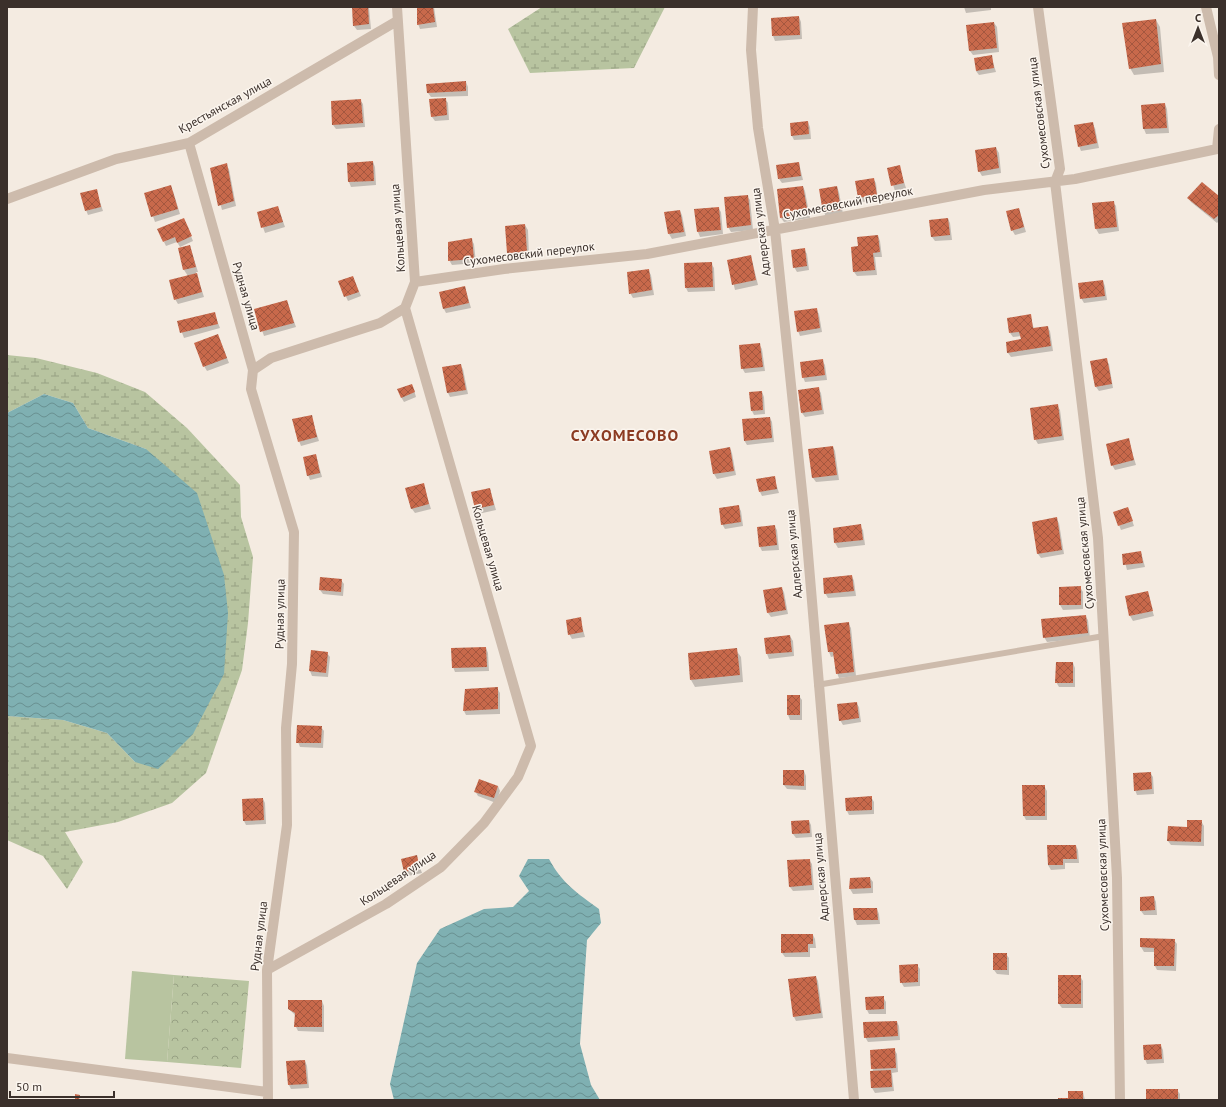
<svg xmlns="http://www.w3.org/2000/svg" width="1226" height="1107" font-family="'PT Sans',sans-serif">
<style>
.forest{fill:url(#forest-crowns)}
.wetland{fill:url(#wetland-marsh)}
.pitch{fill:#b8c4a0}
.water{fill:url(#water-waves)}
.shadow{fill:#0003}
.building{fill:url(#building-cross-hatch)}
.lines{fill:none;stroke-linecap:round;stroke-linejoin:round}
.lane{stroke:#cdbbac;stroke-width:6}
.street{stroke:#cdbbac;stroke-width:10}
.labels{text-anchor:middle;stroke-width:3;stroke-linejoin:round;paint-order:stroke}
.street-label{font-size:12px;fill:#3b302b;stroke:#fbf5ee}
.district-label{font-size:16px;font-weight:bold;letter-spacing:1px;fill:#8c3b22;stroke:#fbf5ee}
</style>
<defs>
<pattern id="forest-crowns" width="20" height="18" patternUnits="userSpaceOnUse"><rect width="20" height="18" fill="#b8c4a0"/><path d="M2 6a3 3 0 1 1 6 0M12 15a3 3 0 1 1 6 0" fill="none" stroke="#97a083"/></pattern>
<pattern id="wetland-marsh" width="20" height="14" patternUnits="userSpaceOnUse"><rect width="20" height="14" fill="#b8c4a0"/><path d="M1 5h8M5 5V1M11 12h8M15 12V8" fill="none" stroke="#97a083"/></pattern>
<pattern id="water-waves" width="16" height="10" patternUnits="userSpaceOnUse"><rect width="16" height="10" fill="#7fb0b2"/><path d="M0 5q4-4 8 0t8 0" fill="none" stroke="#699091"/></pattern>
<pattern id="building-cross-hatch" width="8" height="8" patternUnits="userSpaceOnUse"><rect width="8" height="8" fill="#c8694b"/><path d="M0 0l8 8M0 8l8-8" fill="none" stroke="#a4573f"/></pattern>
</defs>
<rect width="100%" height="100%" fill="#f4ebe1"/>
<path class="forest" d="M174 975 249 981 241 1068 167 1062Z"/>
<path class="wetland" d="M542 7H665L634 68 530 73 508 29Z
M7 355 36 358 97 373 145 392 187 428 240 485 241 517 253 557 248 623 242 670 206 773 172 803 118 822 65 832 83 862 67 889 43 856 7 840V716L63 720 107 733 135 762 146 449 88 428 73 403 44 394 7 413Z"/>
<path class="pitch" d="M132 971 174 975 167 1062 125 1059Z"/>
<path class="water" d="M44 394 73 403 88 428 146 449 197 493 224 575 228 613 224 674 193 734 158 769 135 762 107 733 63 720 7 716V413Z
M528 859H549C562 883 577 893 599 909L601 923 587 940 580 1044 591 1085 600 1100H394L390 1084 417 963 440 929 484 909 513 907 529 891 519 876Z"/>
<path class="shadow" d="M353 7H369L371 29 357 30 354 26Z
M418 7H434L437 27 420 29 418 24Z
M964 7H991V10L966 13Z
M799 17 801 22 802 39 775 41 773 36 772 19Z
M1156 20 1160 27 1164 72 1134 75 1130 68Z
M994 23 997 27 999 52 973 55 970 51Z
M991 56 996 72 979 75 976 71Z
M466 82 468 87V96L431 97 428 93Z
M445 99 448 103 449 120 435 121 432 117Z
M360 100 363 104 365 127 336 129 333 125Z
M1165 104 1167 109 1169 133 1146 134 1144 129 1142 106Z
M808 122 810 127 811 139 794 140 792 136Z
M1092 123 1095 128 1099 148 1081 151 1079 146Z
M996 148 999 153 1001 173 982 176 979 171Z
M373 162 375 167 376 185 351 187 349 182 348 163Z
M799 163 803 180 782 183 779 179Z
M226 165 229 169 236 206 222 210 211 168Z
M899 166 906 188 895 191 888 169Z
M873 179 876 183 878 200 862 202 859 198Z
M803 187 805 191 810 218 784 222 781 218Z
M837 187 839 192 843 214 826 217 824 212Z
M96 190 103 211 88 215 86 210Z
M173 191 180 214 155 222 145 194Z
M747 196 750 200 753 230 731 232 728 227Z
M1219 197V221L1217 223 1191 202 1188 198Z
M1113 202 1116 206 1119 231 1099 234 1096 229 1093 204Z
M278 207 285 227 265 233 258 213Z
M718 208 721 212 723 234 700 237 698 232 695 210Z
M1019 209 1026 232 1015 235 1012 230Z
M680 211 682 215 686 236 672 239 669 234 665 213Z
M948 219 950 223 952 240 935 241 932 237Z
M186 224 193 241 180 247 177 242 166 246 164 242Z
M525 225 528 230 529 256 511 258 508 253 506 227Z
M878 236 880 241 882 257H875L877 275 857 276 854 272 852 248 859 247Z
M471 239 474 244 476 263 452 265 449 260Z
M190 246 198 272H196L204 297 178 304 175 299 188 276 184 270 179 249Z
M804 249 807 254 809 270 797 272 794 267Z
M751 256 758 285 735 290 728 261Z
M711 263 714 268 715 291 688 292 686 288Z
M648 270 651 275 654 295 633 298 630 293Z
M353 277 361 296 348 301 339 282Z
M1103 281 1105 286 1107 300 1084 303 1081 298Z
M465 287 471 308 446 313 444 309Z
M287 301 296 327 264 336 255 310Z
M816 309 819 314 822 332 800 336 798 331Z
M214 313 220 328 184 338 178 322Z
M1030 315 1034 329 1047 327 1050 331 1053 351 1011 357 1008 353 1022 340 1021 336 1013 337 1010 333Z
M220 340 229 363 207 371 204 366Z
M759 344 762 349 765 371 745 373 742 368Z
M822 360 825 365 827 380 805 382 803 377Z
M1106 360 1109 364 1113 388 1099 391 1096 387Z
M460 365 463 369 468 394 450 397 448 393Z
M818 388 821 393 824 414 805 417 802 413Z
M414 390 416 397 404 402 401 397Z
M762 392 764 397 765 414 754 415 752 411Z
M1057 405 1060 410 1064 440 1038 444 1035 439Z
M311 416 319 441 301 446 299 441Z
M770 418 772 422 774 442 747 445 744 440Z
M1128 439 1136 465 1115 470 1112 465Z
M833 447 835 451 839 480 816 482 813 478Z
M730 448 732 453 736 475 717 479 714 474 710 452Z
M316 455 322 477 310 480 308 475Z
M774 477 779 493 762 496 760 492Z
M423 484 431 509 415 513 412 509Z
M490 489 496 510 478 514 472 492Z
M738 506 741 511 743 526 725 529 722 524Z
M1128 508 1134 526 1121 530 1119 525Z
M1056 519 1059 523 1064 554 1041 558 1038 554Z
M774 526 777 530 779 550 762 551 760 547Z
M860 526 863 530 865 545 838 548 835 543 834 529Z
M1141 552 1145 567 1127 570 1123 555Z
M852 576 854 581 856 596 828 598 825 593Z
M341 580 344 584 343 596 323 594 320 590Z
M1080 587 1083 592V609L1063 610 1060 605V588Z
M781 588 784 592 788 614 771 617 768 613Z
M1147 593 1154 616 1133 621 1130 616 1127 597Z
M1085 616 1088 620 1090 638 1047 642 1044 637Z
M580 618 585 637 572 639 569 634Z
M848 623 851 628 856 676 839 678 837 673 835 656 831 657 829 652 826 626Z
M790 636 793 641 794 656 769 659 767 654 765 638Z
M486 648 488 653 489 671 455 672 453 667Z
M736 650 741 657 743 682 695 687 691 680Z
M327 653 330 657 328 677 312 676 310 671Z
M1073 663 1075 668V687H1059L1056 682Z
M497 688 500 693V714L466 715 464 711Z
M788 696H799L802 700V720H790L788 715Z
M856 703 859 707 861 722 843 725 840 720Z
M321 727 324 731 323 748 300 747 298 742Z
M804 771 806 776V790L787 789 784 785Z
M1150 773 1153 777 1154 794 1137 795 1135 790Z
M498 786 500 791 496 803 478 796 475 791Z
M1044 786 1047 791V820H1026L1024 816Z
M871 797 874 802V814L849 815 847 811Z
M263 799 265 803 266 824 246 825 244 821Z
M809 821 811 825 812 837 796 838 793 834Z
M1201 821 1204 826V846L1171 845 1168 841Z
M1076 846 1078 850 1079 863H1065V869L1051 870 1048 865Z
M416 856 422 873 408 876 402 860Z
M809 860 812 864 814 890 793 891 790 887Z
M870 878 873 882V893L853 894 850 889 851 879Z
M1154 897 1156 902 1157 915H1144L1141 911Z
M877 909 879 914 880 924 857 925 855 920Z
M813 935 815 939 816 948H810V957H785L782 953Z
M1174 940 1177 944 1176 971 1157 970 1155 966V952H1144L1141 947Z
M1006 954 1009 958V975L997 974 994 970Z
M917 965 920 969V986L904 987 901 982Z
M1080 976 1083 981V1008H1062L1059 1004Z
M816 977 818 981 823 1018 796 1021 794 1017Z
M883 997 886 1002V1014H869L867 1010Z
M322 1001 324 1006V1032L298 1031 296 1027V1016L289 1009Z
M897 1022 899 1026 900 1040 868 1042 865 1037Z
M1161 1046 1163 1050 1164 1063 1147 1064 1145 1059Z
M894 1049 897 1054 898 1072 892 1073 894 1091 875 1093 872 1088 871 1072H873L871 1051Z
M305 1061 307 1066 309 1088 291 1089 289 1085Z
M1177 1090 1180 1094V1100H1147Z
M1083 1092 1085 1100H1059L1069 1099Z"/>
<path class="building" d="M352 7H368L369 24 353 26Z
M417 7H433L435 22 417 25Z
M799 16 800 35 772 36 771 18Z
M1156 19 1161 64 1129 69 1122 23Z
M994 22 997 48 969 51 966 25Z
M992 55 994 68 976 71 974 58Z
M466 81V91L427 93 426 84Z
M446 98 447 115 431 117 429 99Z
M361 99 363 123 332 125 331 101Z
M1165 103 1167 128 1143 129 1141 105Z
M808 121 809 134 791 136 790 123Z
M1093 122 1097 143 1078 147 1074 125Z
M996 147 999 168 978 172 975 150Z
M373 161 374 181 348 182 347 163Z
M799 162 801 176 778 179 776 165Z
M227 163 234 201 218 206 210 168Z
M900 165 904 183 891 186 887 168Z
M874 178 877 195 858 198 855 181Z
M1202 182 1219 196V215L1214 219 1187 198Z
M171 185 178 209 151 217 144 193Z
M803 186 808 214 780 218 777 189Z
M837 186 841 210 823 213 819 189Z
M97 189 101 207 85 211 80 193Z
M748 195 751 225 727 228 724 197Z
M1114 201 1117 227 1095 229 1092 203Z
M278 206 283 222 261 228 257 212Z
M719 207 721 230 697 232 694 209Z
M1019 208 1024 227 1011 231 1006 211Z
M680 210 684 232 668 234 664 212Z
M184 218 192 236 177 243 175 237 163 242 157 229Z
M948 218 950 235 931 237 929 220Z
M525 224 527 252 507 253 505 226Z
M878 235 880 252 873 253 875 270 853 272 851 247 858 246 857 237Z
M472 238 474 259 448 261V242Z
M190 245 196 267 183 270 178 248Z
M805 248 807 266 793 268 791 250Z
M751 255 756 280 732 285 727 260Z
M712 262 713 287 685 288 684 263Z
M649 269 652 290 629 294 627 272Z
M197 273 202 292 174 300 169 280Z
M353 276 359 292 344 297 338 281Z
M1103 280 1105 296 1080 299 1078 283Z
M465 286 469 303 443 309 439 292Z
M287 300 294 323 260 332 254 309Z
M817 308 820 328 797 332 794 311Z
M215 312 218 324 180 333 177 321Z
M1031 314 1033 328 1048 326 1051 346 1007 353 1006 342 1021 339 1019 332 1009 333 1007 318Z
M218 334 227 358 203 367 194 343Z
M760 343 763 367 741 369 739 345Z
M1107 358 1112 384 1095 387 1090 361Z
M823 359 825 375 802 378 800 362Z
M461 364 466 390 447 393 442 367Z
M412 384 415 392 401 398 397 389Z
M819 387 822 410 801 413 798 390Z
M762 391 763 410 751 411 749 392Z
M1058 404 1062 436 1034 440 1030 408Z
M312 415 317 437 298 442 292 419Z
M770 417 772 438 744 441 742 419Z
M1129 438 1134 460 1111 466 1106 444Z
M833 446 837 475 812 478 808 449Z
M730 447 734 471 713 474 709 451Z
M316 454 320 473 307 476 303 457Z
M775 476 777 489 759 492 756 479Z
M424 483 429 504 411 509 405 488Z
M490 488 494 505 475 509 471 492Z
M739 505 741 522 721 525 719 508Z
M1128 507 1133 521 1118 526 1113 512Z
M1057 517 1062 550 1037 554 1032 522Z
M861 524 863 540 834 543 833 528Z
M775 525 777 545 759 547 757 527Z
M1141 551 1143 563 1123 565 1122 554Z
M852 575 854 591 824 594 823 578Z
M320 577 342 579 341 592 319 590Z
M1081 586V605H1059V587Z
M782 587 786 610 767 613 763 590Z
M1148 591 1153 611 1129 616 1125 596Z
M1086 615 1088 633 1043 638 1041 619Z
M581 617 583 632 568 635 566 620Z
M849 622 854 672 836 674 833 652H828L824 625Z
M790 635 792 652 766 654 764 638Z
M486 647 487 667 452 668 451 648Z
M737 648 740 675 690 680 688 653Z
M311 650 328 652 326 673 309 671Z
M1056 662H1073V683H1055Z
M498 687V709L463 711 465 689Z
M787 695H800V715H787Z
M857 702 859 718 839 721 837 704Z
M297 725 322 726 321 743H296Z
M783 770H804V786L783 785Z
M1151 772 1152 789 1134 791 1133 773Z
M479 779 498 786 494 798 474 792Z
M1022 785H1045V816H1023Z
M872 796V810L846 811 845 798Z
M263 798 264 820 243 821 242 799Z
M809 820 810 833 792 834 791 821Z
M1187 820H1202L1201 842 1167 841 1168 826 1187 827Z
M1047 845H1076L1077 859H1063V865H1048Z
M417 855 420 869 404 872 401 859Z
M810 859 812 885 789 887 787 860Z
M870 877 871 888 849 889 850 878Z
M1154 896 1155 910 1140 911V897Z
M853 908H877L878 920H854Z
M781 934H813V944H808V952L781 953Z
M1140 938 1175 939 1174 966H1154V948L1140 947Z
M993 953H1007V970H993Z
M918 964V982L900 983 899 965Z
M1058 975H1081V1004H1058Z
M816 976 821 1013 793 1017 788 979Z
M884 996V1009L866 1010 865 997Z
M288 1000H322V1027H294L295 1013 288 1009Z
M897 1021 898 1036 864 1038 863 1022Z
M1161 1044 1162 1059 1144 1060 1143 1045Z
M895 1048 896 1068 871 1069 870 1050Z
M305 1060 307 1084 288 1085 286 1061Z
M891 1070 892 1087 871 1088 870 1071Z
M1146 1089H1178V1100H1146Z
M1068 1091H1083V1100H1058V1098H1068Z
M75 1094 80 1095 79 1100H75Z"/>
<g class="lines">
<path class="lane" d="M817 685 1104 636"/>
<path class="street" d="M753 7 751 50 758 128 775 230 806 530 854 1100
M1038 7 1060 169 1055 182 1098 538 1117 878 1120 1100
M1206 7 1218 57 1219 75
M189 143 253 370 251 389 294 532 292 664 286 728 287 825 267 970 268 1100
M7 199 116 159 189 143 397 21
M415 282 504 269 647 254 984 190 1075 179 1217 149 1219 129
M253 370 271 358 380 323 405 308
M267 970 386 904 441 867 484 823 518 777 531 746 405 308 415 282 397 7
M7 1058 267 1092"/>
</g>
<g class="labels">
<g class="street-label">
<text transform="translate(225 105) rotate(-29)" y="4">Крестьянская улица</text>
<text transform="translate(1039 113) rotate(-97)" y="4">Сухомесовская улица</text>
<text transform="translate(848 203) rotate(-11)" y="4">Сухомесовский переулок</text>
<text transform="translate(398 228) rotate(-94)" y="4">Кольцевая улица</text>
<text transform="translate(761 232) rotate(-97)" y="4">Адлерская улица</text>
<text transform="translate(529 254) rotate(-7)" y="4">Сухомесовский переулок</text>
<text transform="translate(246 296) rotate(74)" y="4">Рудная улица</text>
<text transform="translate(488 548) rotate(74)" y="4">Кольцевая улица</text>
<text transform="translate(1085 553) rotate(-95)" y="4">Сухомесовская улица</text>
<text transform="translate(794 554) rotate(-95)" y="4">Адлерская улица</text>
<text transform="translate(280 614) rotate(-89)" y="4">Рудная улица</text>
<text transform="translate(1103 875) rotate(-92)" y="4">Сухомесовская улица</text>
<text transform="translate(821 877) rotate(-95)" y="4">Адлерская улица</text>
<text transform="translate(398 878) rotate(-34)" y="4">Кольцевая улица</text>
<text transform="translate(259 936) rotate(-83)" y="4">Рудная улица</text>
</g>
<g class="district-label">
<text x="625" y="441">СУХОМЕСОВО</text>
</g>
</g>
<rect width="1226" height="1107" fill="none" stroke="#3b302b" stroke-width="16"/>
<g transform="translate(1198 28)" stroke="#fbf5ee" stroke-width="3" paint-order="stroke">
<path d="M0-3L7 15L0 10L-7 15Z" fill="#3b302b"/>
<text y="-6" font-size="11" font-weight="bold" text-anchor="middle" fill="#3b302b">С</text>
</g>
<path d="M10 1091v6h104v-6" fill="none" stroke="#3b302b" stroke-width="2"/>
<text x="16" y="1091" font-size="12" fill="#3b302b" stroke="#fbf5ee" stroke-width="3" paint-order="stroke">50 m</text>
</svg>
